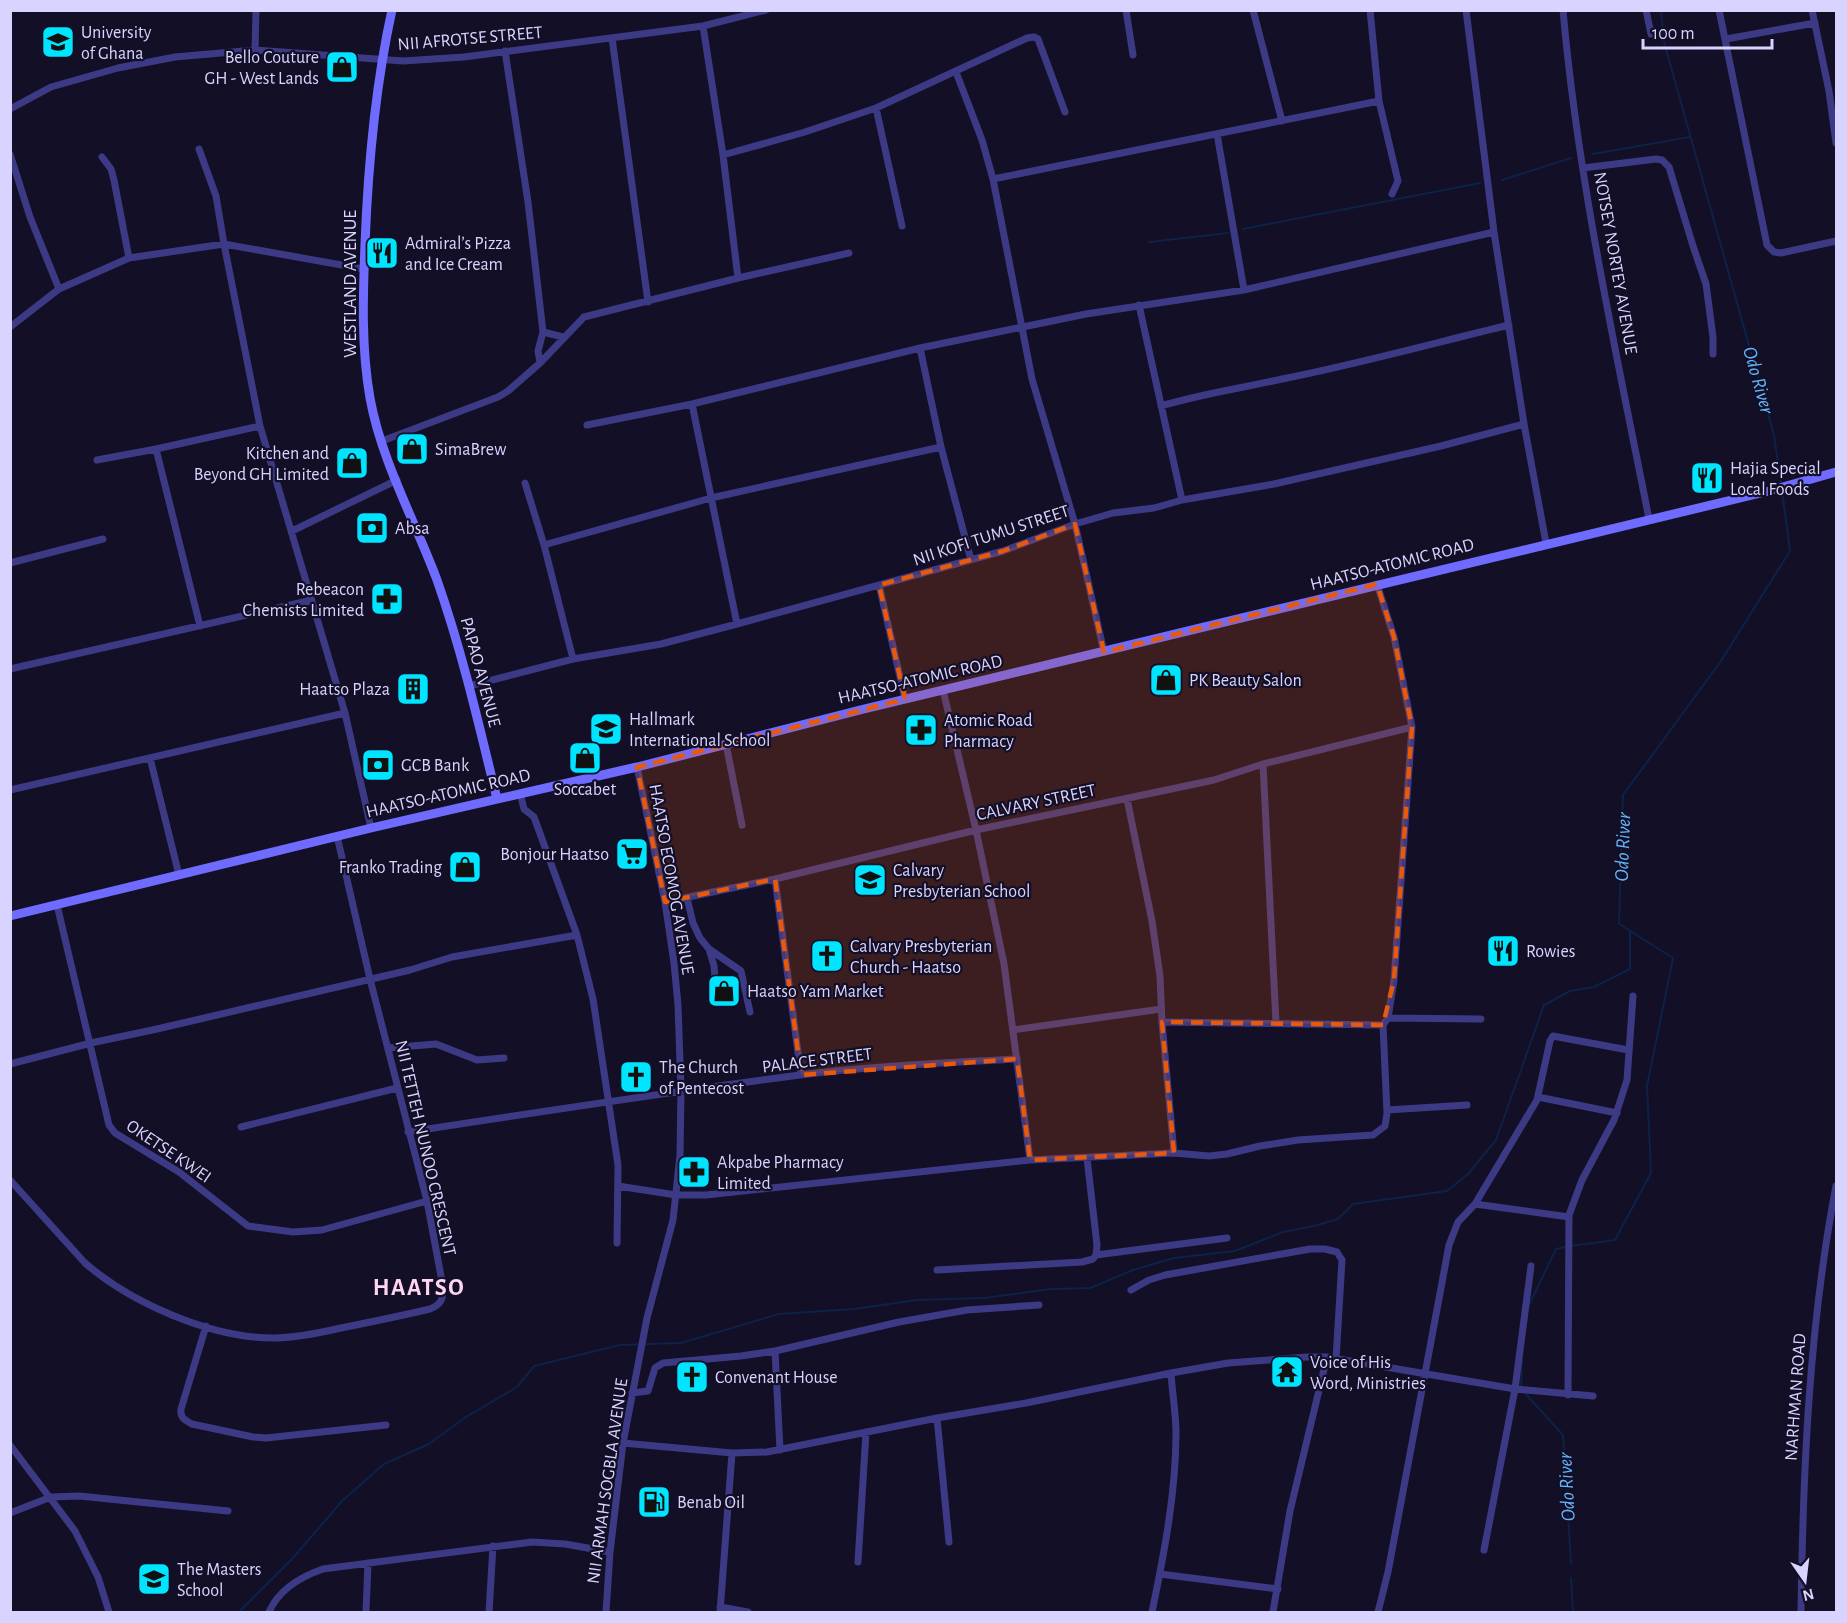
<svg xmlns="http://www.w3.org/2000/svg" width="1847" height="1623" font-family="'Alegreya Sans',sans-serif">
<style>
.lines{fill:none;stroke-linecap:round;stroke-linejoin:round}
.stream{stroke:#0c2248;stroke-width:2}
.street{stroke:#3d3a85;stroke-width:7}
.secondary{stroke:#6f6bff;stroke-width:9}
.marked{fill:#e8590c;fill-opacity:0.2;stroke:#e8590c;stroke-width:4.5;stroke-dasharray:12 8;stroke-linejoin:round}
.labels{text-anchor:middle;stroke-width:4.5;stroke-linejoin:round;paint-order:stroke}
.poi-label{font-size:18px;fill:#d9d4ff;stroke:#130f26;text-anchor:start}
.street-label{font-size:18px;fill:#d9d4ff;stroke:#130f26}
.water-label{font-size:20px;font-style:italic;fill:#62b6ff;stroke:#130f26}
.district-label{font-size:24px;font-weight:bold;letter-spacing:1.5px;fill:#ffd6f0;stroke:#130f26}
</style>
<rect width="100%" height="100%" fill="#130f26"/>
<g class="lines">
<path class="stream" d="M1661 10 1664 42 1774 435 1781 484
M1593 154 1690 137
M1502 180 1571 158
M1243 229 1480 183
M1149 242 1228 233
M1571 1246 1615 1240 1651 1173 1647 1086 1673 958 1619 924 1623 795 1721 661 1790 551 1782 490
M1529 1305 1556 1249 1566 1247
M1521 1388 1522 1360
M1524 1392 1563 1435 1571 1563
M1571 1578 1573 1612
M239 1612 292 1559 342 1501 384 1464 429 1444 466 1417 517 1387 534 1366 620 1345 681 1343 779 1314 854 1309 917 1300 984 1298 1051 1289 1090 1288 1133 1270 1174 1258 1235 1251 1283 1232 1314 1226 1338 1219 1353 1204 1447 1191 1468 1174 1496 1140 1544 1005 1570 991 1594 987 1630 969V931"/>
<path class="street" d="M1126 10 1133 55
M1253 10 1282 121
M1370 10 1379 101 1398 181 1392 194
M1466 10 1494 232 1524 424 1546 543
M1563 10C1578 181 1616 351 1649 519
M1646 10 1651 34
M1719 10 1767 245 1774 252 1781 253 1836 241
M1812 10 1829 91 1836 143
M703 26 723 155 738 278
M612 38 648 302
M1726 39 1815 23
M255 50 256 10
M505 51 528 202 543 332 538 351 540 363
M956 72 982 140 993 179 1032 379 1075 524 1104 652
M876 108 902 226
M10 109 51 87 118 68 175 57 255 50 403 61 464 57 703 26 766 10
M1217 134 1244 290
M199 149 216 196 224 244 260 426 345 713 371 828
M10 154 30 217 59 289
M723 155 805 132 876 108 1027 38 1034 37 1038 39 1065 112
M102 157 111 169 114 180 129 258
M1583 168 1656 159 1662 160 1669 167 1693 246 1706 284 1713 337V354
M993 179 1379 101
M1139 305 1182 500
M10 327 59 289 129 258 224 244 364 269
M543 332 563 337
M920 348 941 447 971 560
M692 404 737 624
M1161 406C1201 394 1242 388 1282 379 1358 364 1434 343 1509 325
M587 425 692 404 920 348 1086 314 1244 290 1494 232
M382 441 498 397 508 391 540 363 584 317 738 278 849 253
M156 449 200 626
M97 460 156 449 260 426
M525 483 544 545 573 659
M292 531 397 480
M544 545 711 498 941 447
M10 563 103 539
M879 585 905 699
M10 669 312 600
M469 686 573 659 661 644 737 624 1003 551 1075 524 1113 513 1154 508 1182 500 1274 484 1441 446 1524 424
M943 690 976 830 1004 964 1030 1160
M726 744 742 825
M150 758 179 875
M1263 764 1276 1023
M10 790 345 713
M520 793 524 809 534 817 577 935 593 999 618 1165 617 1243
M1127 799 1152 921 1160 976 1162 1022 1174 1153
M775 879 801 1075
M687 898 693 923 700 938 709 949 714 966 717 1002
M665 902 775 879 976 830 1214 780 1263 764 1412 727
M57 905 109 1125 115 1133 179 1172 248 1226 293 1232 322 1230 427 1201
M709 949 741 971 750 1012
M1388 1018 1481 1019
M1162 1022 1383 1025
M1013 1030 1161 1009
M388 1048 436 1044 477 1060 504 1058
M10 1064 91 1043 157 1029 410 970 452 957 577 935
M1538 1097 1617 1113
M1387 1110 1467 1105
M241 1127 397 1088
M408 1132C539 1112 669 1092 800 1075 871 1066 945 1063 1017 1059
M1087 1158 1097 1245 1096 1255
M10 1180 85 1263C131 1303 211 1338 273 1338 295 1338 319 1333 341 1328 371 1322 400 1316 430 1309 442 1304 443 1299 443 1287L427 1201 370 979 337 836
M618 1186 676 1195H706L1030 1160 1174 1153 1209 1156 1227 1154 1260 1146 1298 1140 1373 1135 1385 1126 1387 1113 1383 1025 1388 1018 1394 980 1412 727 1394 637 1377 584
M1475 1204 1569 1217
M1531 1266 1515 1389 1593 1396
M937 1270 1082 1262 1093 1259 1096 1255 1227 1238
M1131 1290 1149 1280 1165 1275 1310 1249H1325L1337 1252 1342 1260 1336 1359
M206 1326 181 1409C180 1417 184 1420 192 1424L253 1437 266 1438 386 1425
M632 1393 648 1391 655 1368 663 1363 741 1356 775 1351
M1568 1395 1569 1215 1582 1180 1614 1120 1627 1080 1633 996
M937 1418 949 1542
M623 1443 732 1453 767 1452 937 1418 1026 1403 1171 1373 1228 1363 1307 1357H1327L1515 1389 1484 1550
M10 1445 75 1531 98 1577 109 1612
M780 1450 775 1351 899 1322 967 1310 1039 1305
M10 1513 51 1497 79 1496 228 1511
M858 1562 866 1432
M1160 1574 1278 1589
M720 1607 748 1612
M269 1612C279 1589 300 1577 323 1569L532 1542 565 1544 610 1552
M366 1612 368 1563
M489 1612 493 1546
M606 1612 610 1552 623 1443 647 1318 673 1220 680 1155 681 1091 678 1005 674 963 665 902 637 767
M720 1612 732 1453
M1152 1612C1164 1554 1176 1493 1176 1433 1176 1413 1172 1392 1171 1373
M1273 1612 1290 1511 1327 1357
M1378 1612 1388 1572 1449 1245 1458 1222 1475 1204 1537 1100 1550 1041 1553 1036 1628 1050
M1801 1612C1803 1470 1809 1326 1836 1186"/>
<path class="secondary" d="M392 10C375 87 368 166 365 244 363 295 361 347 370 398 381 460 415 521 437 580 462 651 479 725 497 799
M10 916 371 828 637 767 860 710 1769 491 1836 472"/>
</g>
<path class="marked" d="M1075 524 1104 652 1377 584 1394 637 1412 727 1394 980 1383 1025 1162 1022 1174 1153 1030 1160 1017 1059 801 1075 775 879 665 902 637 767 905 699 879 585 1003 551Z"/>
<defs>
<symbol id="university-square" viewBox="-11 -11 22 22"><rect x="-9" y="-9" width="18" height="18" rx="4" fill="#00e5ff" stroke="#130f26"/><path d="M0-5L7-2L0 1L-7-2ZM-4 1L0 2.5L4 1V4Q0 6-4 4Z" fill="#111"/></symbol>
<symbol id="shop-square" viewBox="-11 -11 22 22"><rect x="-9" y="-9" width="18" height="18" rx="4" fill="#00e5ff" stroke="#130f26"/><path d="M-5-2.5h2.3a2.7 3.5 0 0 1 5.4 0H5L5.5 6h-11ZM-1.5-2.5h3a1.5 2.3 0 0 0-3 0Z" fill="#111"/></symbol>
<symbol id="restaurant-square" viewBox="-11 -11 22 22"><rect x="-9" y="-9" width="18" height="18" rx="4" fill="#00e5ff" stroke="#130f26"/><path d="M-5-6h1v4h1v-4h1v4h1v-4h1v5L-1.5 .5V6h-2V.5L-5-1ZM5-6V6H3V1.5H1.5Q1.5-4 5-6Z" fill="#111"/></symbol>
<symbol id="bank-square" viewBox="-11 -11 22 22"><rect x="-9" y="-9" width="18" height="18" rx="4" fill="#00e5ff" stroke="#130f26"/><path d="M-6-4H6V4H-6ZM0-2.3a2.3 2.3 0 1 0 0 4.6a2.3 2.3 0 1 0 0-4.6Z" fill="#111"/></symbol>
<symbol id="pharmacy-square" viewBox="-11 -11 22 22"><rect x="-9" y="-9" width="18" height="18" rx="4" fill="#00e5ff" stroke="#130f26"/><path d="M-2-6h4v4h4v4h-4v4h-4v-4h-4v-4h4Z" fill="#111"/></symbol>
<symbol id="building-square" viewBox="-11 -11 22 22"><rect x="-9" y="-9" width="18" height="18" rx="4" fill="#00e5ff" stroke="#130f26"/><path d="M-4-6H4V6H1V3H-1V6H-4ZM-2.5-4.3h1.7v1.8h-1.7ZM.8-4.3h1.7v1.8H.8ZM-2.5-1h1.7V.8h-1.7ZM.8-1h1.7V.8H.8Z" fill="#111"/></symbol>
<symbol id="school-square" viewBox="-11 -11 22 22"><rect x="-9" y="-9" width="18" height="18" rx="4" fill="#00e5ff" stroke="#130f26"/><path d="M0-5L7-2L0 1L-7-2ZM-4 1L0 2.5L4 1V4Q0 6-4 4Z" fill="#111"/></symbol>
<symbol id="supermarket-square" viewBox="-11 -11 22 22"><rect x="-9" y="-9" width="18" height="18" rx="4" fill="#00e5ff" stroke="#130f26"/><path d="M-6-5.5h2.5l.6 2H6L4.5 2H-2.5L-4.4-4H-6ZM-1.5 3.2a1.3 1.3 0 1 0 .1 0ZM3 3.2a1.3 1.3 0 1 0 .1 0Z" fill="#111"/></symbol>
<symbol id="church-square" viewBox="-11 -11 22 22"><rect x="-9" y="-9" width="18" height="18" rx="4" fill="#00e5ff" stroke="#130f26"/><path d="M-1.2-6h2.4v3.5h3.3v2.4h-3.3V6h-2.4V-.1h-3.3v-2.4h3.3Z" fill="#111"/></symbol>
<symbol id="temple-square" viewBox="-11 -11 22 22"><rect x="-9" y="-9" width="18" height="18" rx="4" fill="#00e5ff" stroke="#130f26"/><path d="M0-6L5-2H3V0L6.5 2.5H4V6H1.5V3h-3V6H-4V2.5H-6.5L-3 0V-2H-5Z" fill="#111"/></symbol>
<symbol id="fuel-square" viewBox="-11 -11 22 22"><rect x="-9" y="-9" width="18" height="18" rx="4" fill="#00e5ff" stroke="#130f26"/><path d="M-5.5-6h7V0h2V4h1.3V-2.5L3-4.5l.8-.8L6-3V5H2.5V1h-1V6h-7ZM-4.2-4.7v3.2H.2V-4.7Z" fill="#111"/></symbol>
</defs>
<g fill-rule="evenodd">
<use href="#university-square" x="39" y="23" width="38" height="38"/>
<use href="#shop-square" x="323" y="48" width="38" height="38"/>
<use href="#restaurant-square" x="363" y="234" width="38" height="38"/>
<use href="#shop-square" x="393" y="430" width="38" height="38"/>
<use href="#shop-square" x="333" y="444" width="38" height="38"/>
<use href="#restaurant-square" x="1688" y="459" width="38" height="38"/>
<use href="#bank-square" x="353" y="509" width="38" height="38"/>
<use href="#pharmacy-square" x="368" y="580" width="38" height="38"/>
<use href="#shop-square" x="1147" y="661" width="38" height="38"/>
<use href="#building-square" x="394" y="670" width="38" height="38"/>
<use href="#school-square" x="587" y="710" width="38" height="38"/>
<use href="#pharmacy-square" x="902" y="711" width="38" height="38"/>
<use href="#shop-square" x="566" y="739" width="38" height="38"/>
<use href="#bank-square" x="359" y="746" width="38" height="38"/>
<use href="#supermarket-square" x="613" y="835" width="38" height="38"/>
<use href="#shop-square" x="446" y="848" width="38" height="38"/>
<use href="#school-square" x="851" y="861" width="38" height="38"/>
<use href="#restaurant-square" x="1484" y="932" width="38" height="38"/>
<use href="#church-square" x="808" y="937" width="38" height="38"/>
<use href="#shop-square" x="705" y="972" width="38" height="38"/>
<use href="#church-square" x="617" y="1058" width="38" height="38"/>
<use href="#pharmacy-square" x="675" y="1153" width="38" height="38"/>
<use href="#temple-square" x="1268" y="1353" width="38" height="38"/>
<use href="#church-square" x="673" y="1358" width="38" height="38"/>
<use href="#fuel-square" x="635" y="1483" width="38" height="38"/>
<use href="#school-square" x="135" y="1560" width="38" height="38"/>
</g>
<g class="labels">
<g class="poi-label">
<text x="81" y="38">University<tspan x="81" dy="21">of Ghana</tspan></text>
<text x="319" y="63" text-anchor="end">Bello Couture<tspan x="319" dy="21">GH - West Lands</tspan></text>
<text x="405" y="249">Admiral’s Pizza<tspan x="405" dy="21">and Ice Cream</tspan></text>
<text x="435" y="455">SimaBrew</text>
<text x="329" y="459" text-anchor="end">Kitchen and<tspan x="329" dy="21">Beyond GH Limited</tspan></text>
<text x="1730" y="474">Hajia Special<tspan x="1730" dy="21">Local Foods</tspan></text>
<text x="395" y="534">Absa</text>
<text x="364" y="595" text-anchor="end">Rebeacon<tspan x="364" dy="21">Chemists Limited</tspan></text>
<text x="1189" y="686">PK Beauty Salon</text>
<text x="390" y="695" text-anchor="end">Haatso Plaza</text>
<text x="629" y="725">Hallmark<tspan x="629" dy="21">International School</tspan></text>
<text x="944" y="726">Atomic Road<tspan x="944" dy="21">Pharmacy</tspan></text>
<text x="401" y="771">GCB Bank</text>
<text x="585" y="795" text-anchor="middle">Soccabet</text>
<text x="609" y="860" text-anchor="end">Bonjour Haatso</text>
<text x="442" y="873" text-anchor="end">Franko Trading</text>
<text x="893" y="876">Calvary<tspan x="893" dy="21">Presbyterian School</tspan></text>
<text x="850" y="952">Calvary Presbyterian<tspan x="850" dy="21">Church - Haatso</tspan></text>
<text x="1526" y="957">Rowies</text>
<text x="747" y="997">Haatso Yam Market</text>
<text x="659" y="1073">The Church<tspan x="659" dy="21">of Pentecost</tspan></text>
<text x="717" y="1168">Akpabe Pharmacy<tspan x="717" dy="21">Limited</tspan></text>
<text x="1310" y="1368">Voice of His<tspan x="1310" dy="21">Word, Ministries</tspan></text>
<text x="715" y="1383">Convenant House</text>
<text x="677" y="1508">Benab Oil</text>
<text x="177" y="1575">The Masters<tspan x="177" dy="21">School</tspan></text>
</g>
<g class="street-label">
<text transform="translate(470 38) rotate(-5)" y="6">NII AFROTSE STREET</text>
<text transform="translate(1616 263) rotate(80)" y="6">NOTSEY NORTEY AVENUE</text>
<text transform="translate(350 284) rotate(-90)" y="6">WESTLAND AVENUE</text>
<text transform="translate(991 535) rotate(-18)" y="6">NII KOFI TUMU STREET</text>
<text transform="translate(1392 564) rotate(-14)" y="6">HAATSO-ATOMIC ROAD</text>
<text transform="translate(481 672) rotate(75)" y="6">PAPAO AVENUE</text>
<text transform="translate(920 679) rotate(-13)" y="6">HAATSO-ATOMIC ROAD</text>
<text transform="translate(448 793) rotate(-13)" y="6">HAATSO-ATOMIC ROAD</text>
<text transform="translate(1036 802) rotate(-12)" y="6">CALVARY STREET</text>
<text transform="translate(672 879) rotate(80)" y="6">HAATSO ECOMOG AVENUE</text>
<text transform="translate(817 1060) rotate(-7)" y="6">PALACE STREET</text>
<text transform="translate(426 1148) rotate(77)" y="6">NII TETTEH NUNOO CRESCENT</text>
<text transform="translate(169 1151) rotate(34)" y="6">OKETSE KWEI</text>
<text transform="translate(1795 1397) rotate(-86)" y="6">NARHMAN ROAD</text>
<text transform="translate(607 1481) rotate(-82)" y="6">NII ARMAH SOGBLA AVENUE</text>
</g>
<g class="water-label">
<text transform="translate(1759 380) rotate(74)" y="7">Odo River</text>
<text transform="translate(1622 847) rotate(-88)" y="7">Odo River</text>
<text transform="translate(1566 1487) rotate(-93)" y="7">Odo River</text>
</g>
<g class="district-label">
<text x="419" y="1295">HAATSO</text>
</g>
</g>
<rect width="1847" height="1623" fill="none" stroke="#d9d4ff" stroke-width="24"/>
<g transform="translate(1805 1581) rotate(166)" stroke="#130f26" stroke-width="4.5" paint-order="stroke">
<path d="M0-4.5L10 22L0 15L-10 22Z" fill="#d9d4ff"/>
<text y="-9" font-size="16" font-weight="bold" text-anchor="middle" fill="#d9d4ff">N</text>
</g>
<path d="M1643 39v9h129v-9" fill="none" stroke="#d9d4ff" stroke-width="3"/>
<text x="1652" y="39" font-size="18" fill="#d9d4ff" stroke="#130f26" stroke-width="4.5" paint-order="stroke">100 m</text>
</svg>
